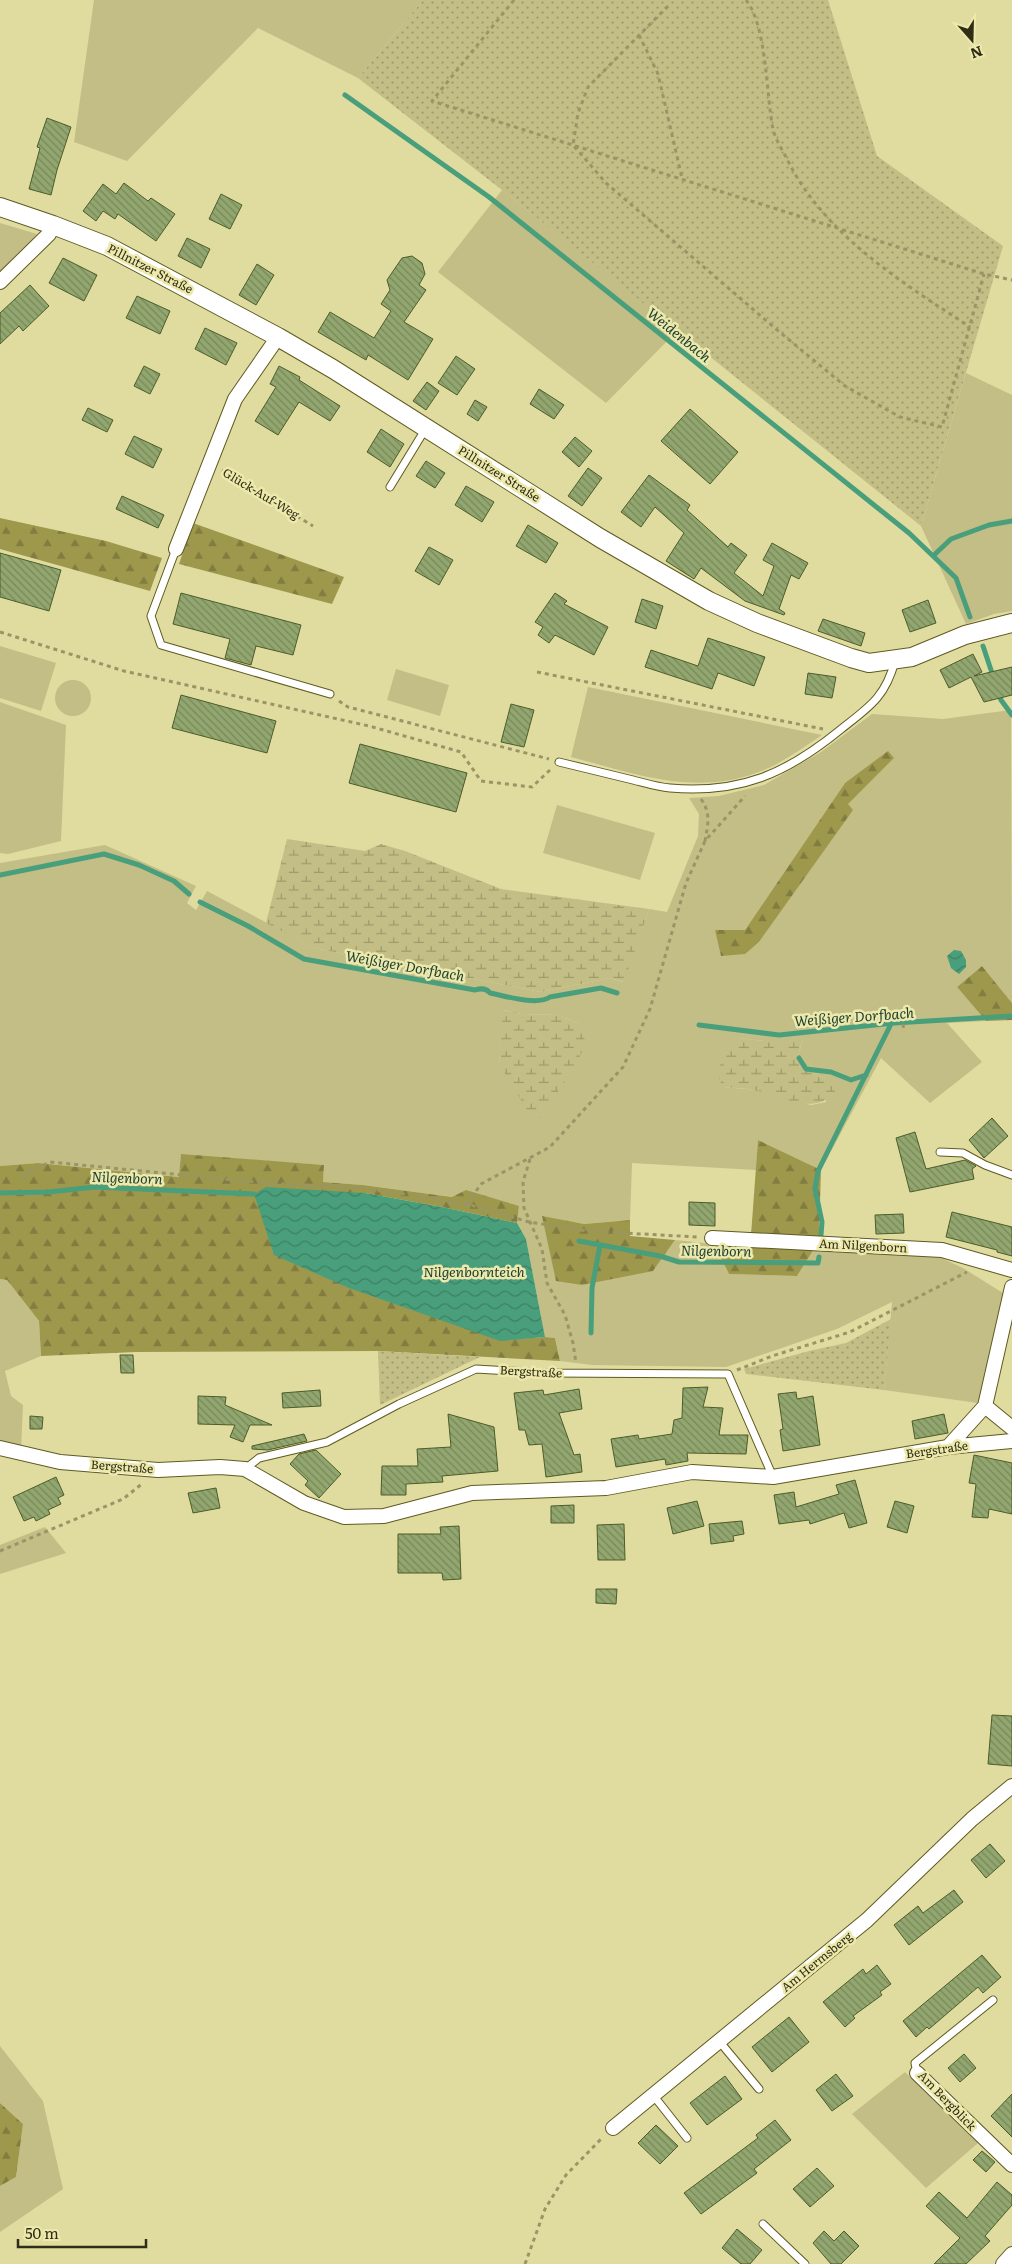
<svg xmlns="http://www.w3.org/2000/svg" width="1012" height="2264" font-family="Literata,serif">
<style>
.grass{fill:#c2be85;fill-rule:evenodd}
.forest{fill:url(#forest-firs)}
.wetland{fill:url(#wetland-marsh)}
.garden{fill:url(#garden-dots)}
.water{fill:url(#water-waves)}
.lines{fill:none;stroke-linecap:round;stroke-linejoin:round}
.stream{stroke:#499e7c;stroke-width:5}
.building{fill:url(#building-back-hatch);stroke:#4c5d2a}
.service-casing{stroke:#5f5a20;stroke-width:9}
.minor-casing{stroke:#5f5a20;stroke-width:16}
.tertiary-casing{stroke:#5f5a20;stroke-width:20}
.path{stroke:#999567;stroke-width:3;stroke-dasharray:4 4;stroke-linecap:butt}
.service{stroke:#fff;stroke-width:7}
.minor{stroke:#fff;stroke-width:14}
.tertiary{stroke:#fff;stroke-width:18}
.labels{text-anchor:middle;stroke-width:5;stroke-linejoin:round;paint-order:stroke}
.street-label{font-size:12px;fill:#2f2d15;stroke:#ede9ac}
.water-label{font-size:14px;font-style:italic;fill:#193e2f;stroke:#ede9ac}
</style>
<defs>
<pattern id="forest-firs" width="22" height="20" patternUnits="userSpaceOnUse" patternTransform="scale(1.25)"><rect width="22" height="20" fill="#9e984d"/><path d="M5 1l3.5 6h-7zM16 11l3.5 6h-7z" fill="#817c3f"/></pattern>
<pattern id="wetland-marsh" width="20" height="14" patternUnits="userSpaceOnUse" patternTransform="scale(1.25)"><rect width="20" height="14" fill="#c2be85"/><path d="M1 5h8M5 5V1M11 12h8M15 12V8" fill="none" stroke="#9e9b6c"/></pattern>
<pattern id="garden-dots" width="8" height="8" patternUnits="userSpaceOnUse" patternTransform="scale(1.25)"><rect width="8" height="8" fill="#c2be85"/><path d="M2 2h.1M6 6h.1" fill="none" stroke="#9e9b6c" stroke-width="1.8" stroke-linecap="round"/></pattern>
<pattern id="water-waves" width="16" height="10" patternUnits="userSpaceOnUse" patternTransform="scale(1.25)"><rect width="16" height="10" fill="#499e7c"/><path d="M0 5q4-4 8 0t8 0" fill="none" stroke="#3d8164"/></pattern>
<pattern id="building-back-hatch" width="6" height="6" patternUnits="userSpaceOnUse" patternTransform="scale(1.25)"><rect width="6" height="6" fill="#92a66f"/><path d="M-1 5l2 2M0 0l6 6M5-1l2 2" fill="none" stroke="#78885a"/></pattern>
</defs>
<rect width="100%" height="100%" fill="#e0dc9f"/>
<path class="grass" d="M94 0H423L358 78 258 28 127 161 74 142Z
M502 190 678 330 606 403 438 272Z
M0 223 37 234 0 275Z
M966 373 1012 395V611L994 614 966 624 921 526Z
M0 646 56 663 41 711 0 698Z
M396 669 449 685 440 716 387 700Z
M55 698a18 18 0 1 1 36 0a18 18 0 1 1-36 0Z
M588 687 822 735C801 749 780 765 756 773 693 796 632 773 571 757Z
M0 702 66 725 61 841 8 854 0 853Z
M1011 710 1012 1003 982 966 957 987 986 1021 947 1023 982 1062 930 1103 881 1058 821 1170 758 1140 756 1170 632 1163 630 1220 584 1224 542 1217 653 1271 675 1240 714 1244 729 1274 797 1276 814 1249 935 1255 963 1268 1003 1293 978 1403 884 1390 892 1302 837 1329 726 1367 592 1365 560 1361 555 1338 545 1337 526 1239 517 1223 519 1206 363 1185 323 1182 324 1165 181 1155 180 1177 38 1163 0 1166V863L105 845 196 886 187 903 196 910 207 891 314 948 541 992 610 978 623 982 649 909 667 912 698 836 699 814 689 798 719 796 764 785 821 752 872 714 943 719ZM894 758 847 804 852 810 759 942 745 953V930L845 783ZM504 1010 522 1014 559 1015 579 1024 499 1064ZM740 1038 765 1041H803L798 1054 810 1064 814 1074 826 1079V1102L811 1105 757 1090 723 1087Z
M557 805 655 833 640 880 543 853Z
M0 1279 7 1280 39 1321 41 1356 5 1371 11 1396 23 1405 21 1449 0 1443Z
M45 1527 66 1553 0 1574V1545Z
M0 2046 43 2101 63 2189 0 2232V2186L16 2177 23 2124 0 2103Z
M905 2072 978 2143 926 2188 852 2114Z"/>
<path class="forest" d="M0 518 106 541 162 558 150 591 0 549Z
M193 523 344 577 332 604 179 564Z
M888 751 894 758 848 804 853 810 759 942 745 954 721 956 715 930H745L845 783Z
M982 966 1012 1003V1020L986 1021 957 987Z
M758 1140 821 1170 819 1236 751 1235Z
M181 1154 324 1165 323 1182 363 1185 452 1197 466 1190 519 1206 517 1223 442 1207 365 1193 500 1340 545 1337 555 1338 560 1361 378 1351 136 1352 41 1356 39 1321 7 1280 0 1279V1166L38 1163 179 1177Z
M542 1216 584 1224 630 1220V1236L675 1240 653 1271 582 1285 556 1281Z
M714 1244 814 1249 797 1276 729 1274Z
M0 2103 23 2124 16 2177 0 2186Z"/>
<path class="wetland" d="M287 839 365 851 381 844 405 851 501 889 649 909 624 982 610 978 541 992 314 948 266 923Z
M503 1010 522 1014 559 1015 579 1024 586 1043 573 1071 535 1123 499 1064Z
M740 1038 765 1041 803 1040 798 1054 810 1064 814 1074 826 1079 835 1088V1095C808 1114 786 1097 758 1091 747 1088 734 1088 723 1087L717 1074 722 1059Z"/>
<path class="garden" d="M423 0H828L877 156 1003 246 921 526 502 190 358 78Z
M891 1319 884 1390 746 1374 744 1369 809 1351 846 1343Z
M378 1351 480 1357 380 1405Z"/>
<path class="water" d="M954 950 961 951 966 960V967L959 974 951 968 947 956Z
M266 1187 365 1193 442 1207 517 1223 526 1239 545 1337 500 1341 349 1288 274 1255 254 1194Z"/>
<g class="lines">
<path class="stream" d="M345 95 489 197 909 533 956 578 970 617
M933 556 951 539 989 525 1012 521
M983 646 993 676
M998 692 1001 700 1012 715
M0 875 104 854 139 865 174 881 189 894
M200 902 248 926 304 959 475 990C481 988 486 988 490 993 505 996 537 1006 550 997L601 988 617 993
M699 1025 779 1035 894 1023 1012 1016
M799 1058 806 1069 831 1072 851 1080 866 1075
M0 1193 49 1192 94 1187 254 1194
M821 1235 822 1222 815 1189 818 1171 891 1024
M579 1241 660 1256 679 1262 818 1263 819 1257
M591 1333 592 1288 600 1245"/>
</g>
<path class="building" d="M47 118 71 127 57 170 51 195 29 189 40 148 37 147Z
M124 183 148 201 151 198 175 214 156 241 118 214 115 219 103 211 96 221 83 211 103 184 116 194Z
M221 194 242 205 230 229 209 219Z
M187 238 210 249 201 268 178 256Z
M412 256 422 263 425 274 419 285 426 290 404 322 433 339 408 380 368 355 366 360 318 332 330 312 374 338 391 311 381 304 390 290 387 280 402 258Z
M63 258 97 275 84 301 49 283Z
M257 264 274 275 256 305 239 295Z
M30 285 49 306 23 331 19 326 0 344V313Z
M137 296 170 311 160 334 126 318Z
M205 328 237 343 226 365 195 349Z
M456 356 475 369 457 395 438 383Z
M144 366 160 374 150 394 134 386Z
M279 366 300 377 299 380 340 406 330 421 299 402 278 435 255 421 276 387 270 384Z
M427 382 439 391 426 410 413 401Z
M539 389 564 405 554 419 530 404Z
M475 400 487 407 478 421 467 414Z
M88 408 113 420 107 432 82 420Z
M690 409 738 452 710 484 661 441Z
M381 429 404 444 390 467 367 452Z
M134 436 162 449 153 468 125 454Z
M575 437 592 451 579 467 562 452Z
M426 461 445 473 435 488 416 476Z
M588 468 602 478 582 506 568 496Z
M649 475 690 505 687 510 728 547 731 543 747 555 734 573 763 596 774 566 763 560 772 543 808 563 799 579 791 575 779 609 785 613 784 615 745 601 701 568 694 579 666 561 684 533 655 507 641 527 621 512Z
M466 486 494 502 482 522 455 505Z
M122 496 164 515 158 528 116 509Z
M528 525 558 543 546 563 516 546Z
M429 547 453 560 439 585 415 571Z
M0 553 61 570 49 611 0 597Z
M181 593 301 625 293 655 256 646 251 665 225 658 230 639 173 624Z
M555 593 567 601 564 604 608 627 594 655 555 635 549 643 538 635 543 627 535 622Z
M642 599 663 606 656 629 635 622Z
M928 600 936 623 910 632 902 610Z
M823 619 865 633 861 646 818 631Z
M708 638 765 657 754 686 718 673 712 689 645 667 651 650 698 666Z
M973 654 982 672 974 676 1012 667V695L984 702 971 677 949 688 940 670Z
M808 673 836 677 832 698 805 694Z
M181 695 276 721 267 753 172 728Z
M511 704 534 710 524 747 501 742Z
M360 744 467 773 456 812 349 783Z
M992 1118 1008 1136 984 1158 969 1140Z
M915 1132 926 1169 965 1160 976 1166 972 1169 974 1179 910 1192 896 1138Z
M689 1202 715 1203V1226L689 1225Z
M952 1212 1012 1227V1256L997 1252V1250L946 1237Z
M903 1214 904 1233 876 1234 875 1215Z
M120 1355H133L134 1373H121Z
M708 1387 703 1407 723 1408 719 1435H748L746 1454 687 1453 688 1461 666 1465 665 1459 616 1467 611 1439 638 1435 639 1439 672 1434 674 1420 682 1418 683 1388Z
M579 1389 582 1409 559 1413 574 1455 580 1454 582 1472 546 1477 542 1444 529 1445 525 1430H519L514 1393 543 1390 544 1395Z
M320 1390 321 1406 283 1408 282 1393Z
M796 1392 797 1399 813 1396 820 1445 783 1451 780 1430 783 1429 778 1394Z
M198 1396 226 1397 225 1405 272 1425H250L243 1442 230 1437 235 1425 198 1424Z
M448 1414 494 1427 498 1471 442 1476 443 1482 406 1484V1495H381L382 1466H418L417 1449 451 1447Z
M944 1414 948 1433 915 1439 912 1421Z
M30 1416 43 1417 42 1429H30Z
M304 1434 307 1441 268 1450 252 1449V1446Z
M316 1450 341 1474 319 1498 305 1485 308 1481 290 1464 299 1454Z
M974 1455 1012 1463V1514L989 1509 988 1518 972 1517 976 1484 969 1483Z
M56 1477 64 1495 58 1498 61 1504 48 1510 50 1514 36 1521 34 1517 24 1521 13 1497Z
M855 1480 867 1523 849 1528 844 1513 810 1524 809 1520 779 1524 774 1495 794 1492 796 1507 839 1494 836 1485Z
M216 1488 220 1508 193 1513 188 1493Z
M697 1501 704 1526 673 1534 667 1508Z
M895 1501 914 1506 907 1533 887 1527Z
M574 1505V1523H551V1506Z
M742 1521 744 1534 733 1536 734 1541 711 1544 709 1524Z
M624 1524 625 1560H598L597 1525Z
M459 1526 461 1579 443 1580 442 1573H398V1534H441L440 1527Z
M596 1589H617L616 1604 596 1603Z
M992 1715 1012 1716V1766L988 1764Z
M990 1844 1005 1861 986 1878 971 1860Z
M954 1890 963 1902 909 1945 894 1925 918 1906 923 1913Z
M982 1955 1001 1977 983 1993 978 1987 929 2029 927 2027 916 2037 903 2021Z
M877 1965 891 1984 880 1992 882 1995 853 2016 855 2018 845 2027 823 2002 863 1969 866 1974Z
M789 2017 809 2042 772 2072 752 2047Z
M964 2054 976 2068 960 2082 948 2068Z
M836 2074 853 2096 832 2111 816 2090Z
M725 2076 742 2099 707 2125 690 2103Z
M1012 2094V2137L991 2116Z
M775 2120 791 2140 754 2169 757 2173 701 2214 684 2193 758 2138 756 2135Z
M656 2125 678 2146 660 2164 638 2143Z
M982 2151 995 2162 986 2172 973 2160Z
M817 2168 834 2186 810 2207 793 2189Z
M997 2182 1012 2195V2205L985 2236 990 2241 966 2264H934L960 2238 926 2206 939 2192 967 2218Z
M737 2229 762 2250 750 2264H741L722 2248Z
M824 2231 834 2241 844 2231 859 2246 841 2264H831L813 2243Z"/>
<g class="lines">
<defs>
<path id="service" d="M390 487 426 428
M176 549 151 616 161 645 330 694
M559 762C584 768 608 774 633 780 645 783 657 787 670 788 740 794 786 774 840 730 869 707 885 698 895 661
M940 1152 963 1153 985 1165 1012 1175
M245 1469 259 1458 327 1442 399 1404 476 1369 547 1373 728 1374 773 1477
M719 2041 759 2089
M917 2073 915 2063 993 2000
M653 2095 687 2138
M763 2224 805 2264"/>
<path id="minor" d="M0 282 49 234 53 225
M176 549 235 399 278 337
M712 1238 942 1250 1012 1270
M985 1406 1012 1428
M948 1447 985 1406 1012 1287
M0 1448 60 1462 158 1470 220 1467 245 1469 304 1503 344 1517 384 1516 472 1493 606 1488 692 1472 773 1477 948 1447 1012 1441
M917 2073 1012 2165
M613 2128 867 1920 972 1819 1012 1786
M1003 2264 1012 2254"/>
<path id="tertiary" d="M0 207 53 225 107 246 278 337 333 369 600 538 709 601 757 623 851 658 869 663 912 657 965 635 1012 623"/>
</defs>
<use href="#service" class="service-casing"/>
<use href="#minor" class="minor-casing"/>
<use href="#tertiary" class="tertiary-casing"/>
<path class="path" d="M514 0 432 101 984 274 1012 280
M746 0C767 26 766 95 773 129 775 138 781 148 786 157 823 234 900 281 970 327
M668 6 588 87 578 113 573 145 606 183 776 329 845 386 900 417 942 427 984 274
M639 35 658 74 682 178
M222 470 313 526
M0 632 124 671 369 726 461 752 481 781 532 787 551 769
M537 672 823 729
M339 701 348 707 549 759
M701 799C711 813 708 825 705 841
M902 1016 904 1032
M530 1159 523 1182 524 1208 542 1249 547 1283 565 1315 573 1343 576 1363
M23 1178 31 1171 50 1162 265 1183 364 1188 467 1204 529 1222 588 1231 697 1237
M467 1204 481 1184 550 1147 623 1067 650 1009 686 883 705 841 745 796
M737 1370 772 1356 850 1332 967 1272
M0 1551 123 1499 143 1483
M525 2264 545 2209 566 2175 603 2137"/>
<use href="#service" class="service"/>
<use href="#minor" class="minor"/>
<use href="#tertiary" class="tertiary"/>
</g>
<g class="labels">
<g class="street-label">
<text transform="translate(150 269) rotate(27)" y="4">Pillnitzer Straße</text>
<text transform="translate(499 474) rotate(32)" y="4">Pillnitzer Straße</text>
<text transform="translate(261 494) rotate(31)" y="4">Glück-Auf-Weg</text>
<text transform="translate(863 1246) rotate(3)" y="4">Am Nilgenborn</text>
<text transform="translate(531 1372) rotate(3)" y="4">Bergstraße</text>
<text transform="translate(937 1450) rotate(-8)" y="4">Bergstraße</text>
<text transform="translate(122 1467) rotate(4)" y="4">Bergstraße</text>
<text transform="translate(817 1962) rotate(-39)" y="4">Am Hermsberg</text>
<text transform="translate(947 2101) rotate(46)" y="4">Am Bergblick</text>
</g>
<g class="water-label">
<text transform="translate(679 335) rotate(39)" y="5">Weidenbach</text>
<text transform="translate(405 966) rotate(10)" y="5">Weißiger Dorfbach</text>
<text transform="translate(854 1017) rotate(-4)" y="5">Weißiger Dorfbach</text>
<text transform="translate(127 1178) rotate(2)" y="5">Nilgenborn</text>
<text transform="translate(716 1251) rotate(1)" y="5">Nilgenborn</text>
<text x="474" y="1277">Nilgenbornteich</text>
</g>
</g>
<g transform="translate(972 40) rotate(160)" stroke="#ede9ac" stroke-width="4" paint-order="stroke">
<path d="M0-4L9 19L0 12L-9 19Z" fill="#2f2d15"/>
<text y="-8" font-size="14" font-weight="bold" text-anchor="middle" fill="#2f2d15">N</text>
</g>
<path d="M18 2239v8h128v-8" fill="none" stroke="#2f2d15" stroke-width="2.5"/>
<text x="25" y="2239" font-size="15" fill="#2f2d15" stroke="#ede9ac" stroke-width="4" paint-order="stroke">50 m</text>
</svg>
